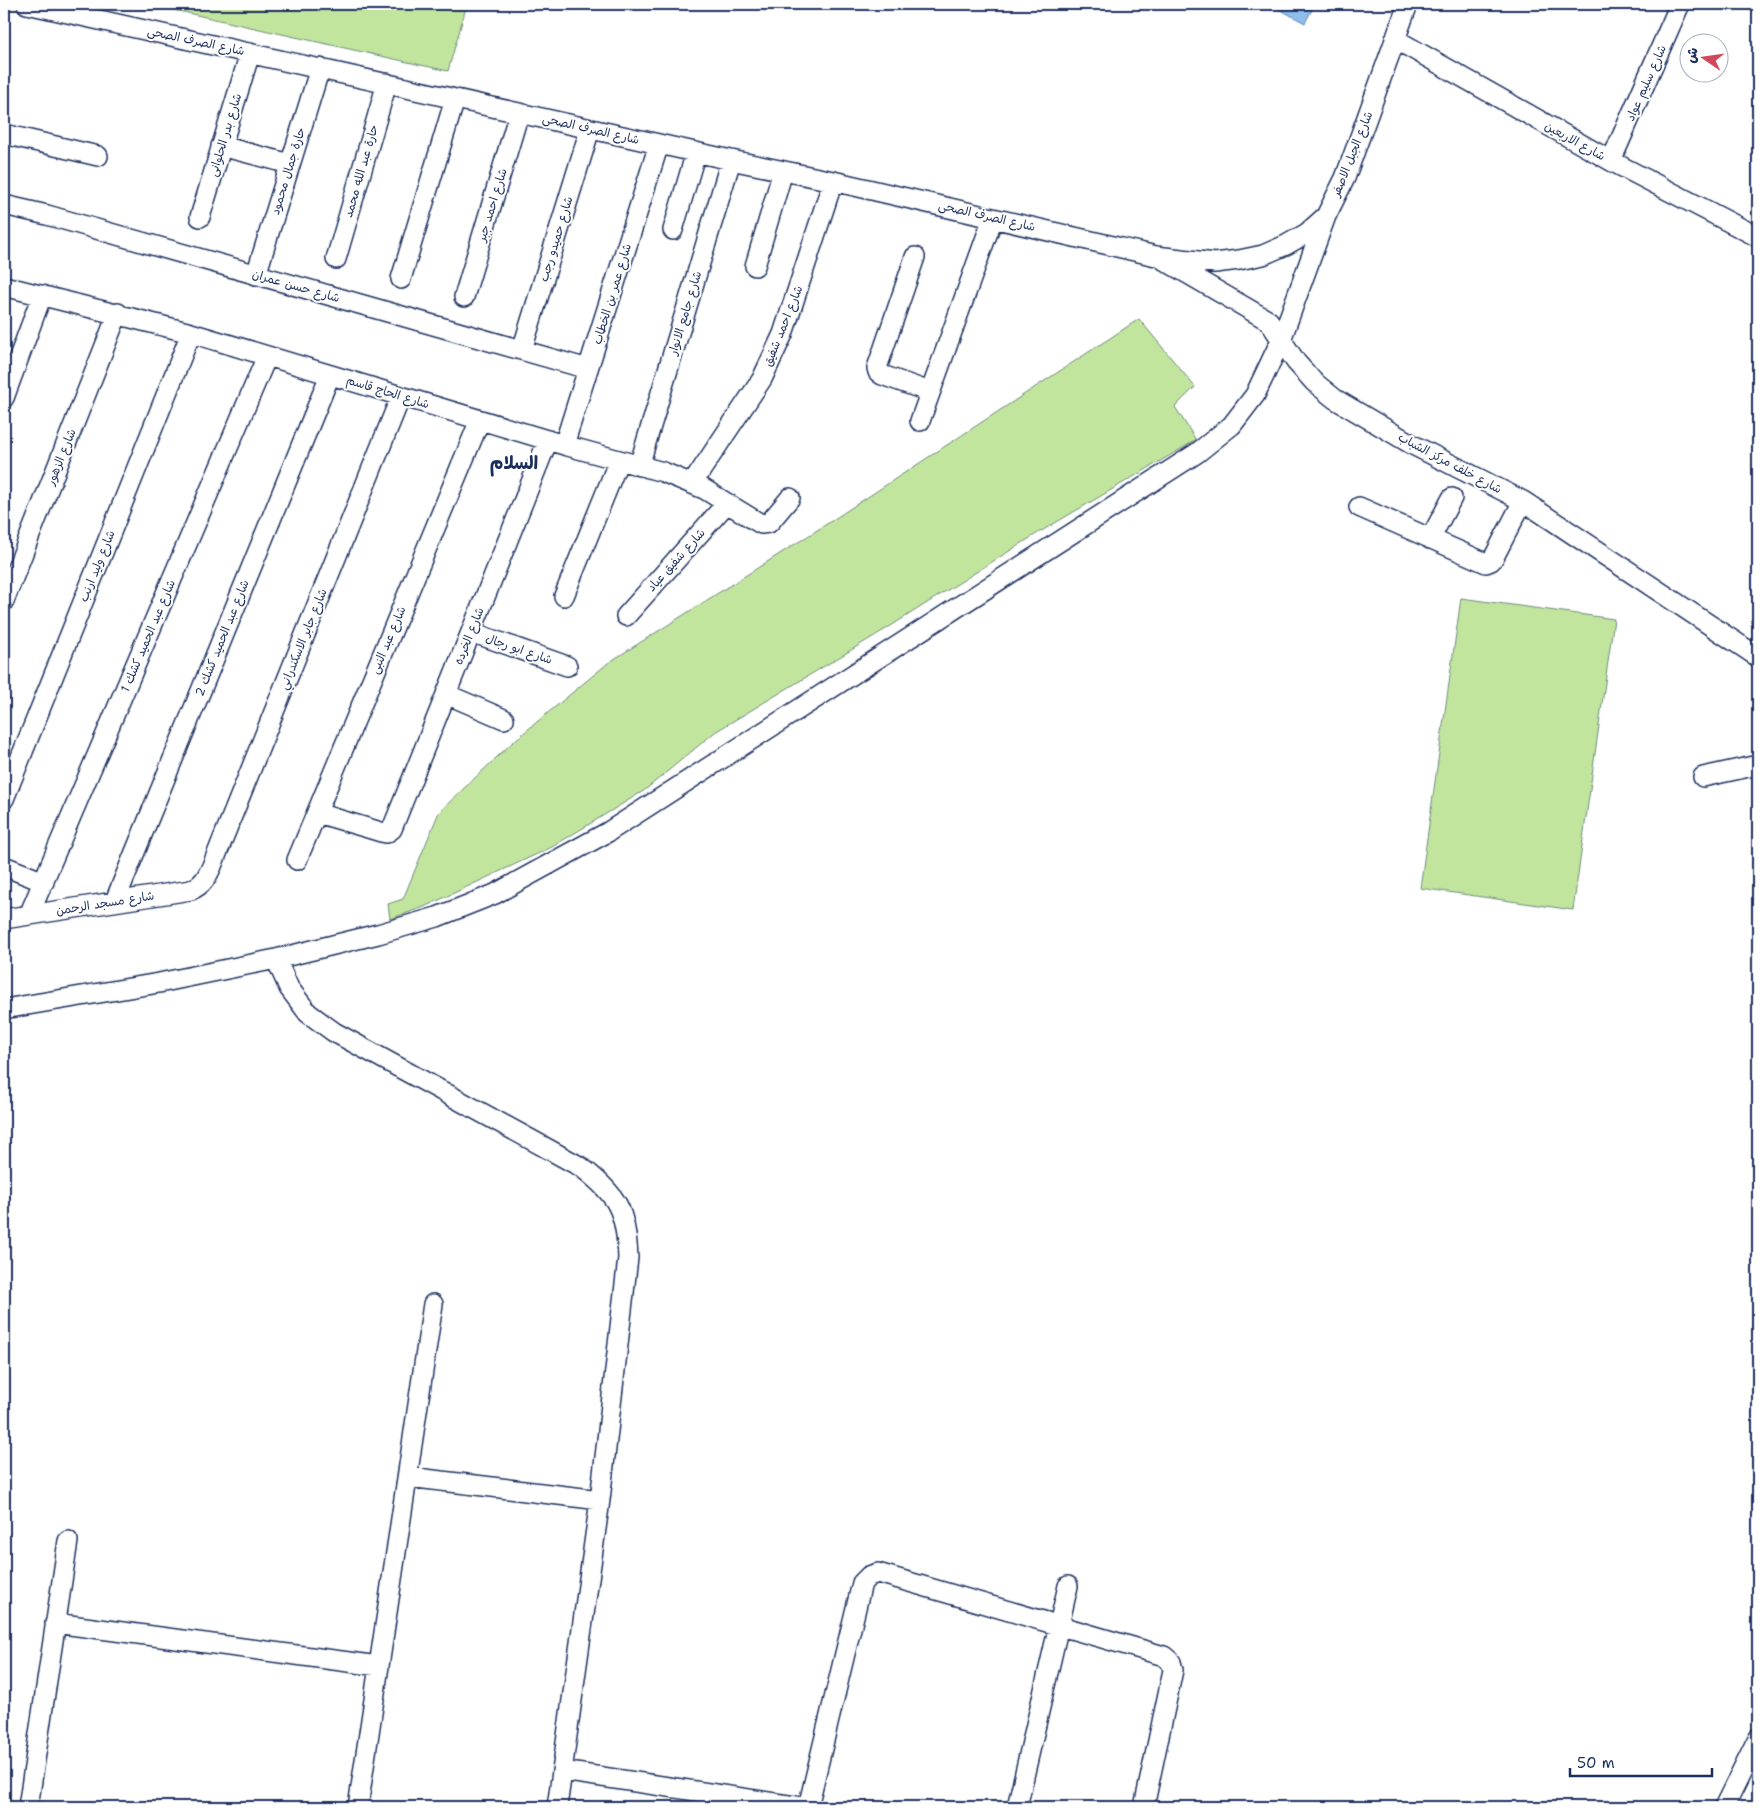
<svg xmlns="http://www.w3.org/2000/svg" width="1762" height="1811" font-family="'Shantell Sans','Playpen Sans Arabic',sans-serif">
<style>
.green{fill:#c2e59e;stroke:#6e8a7e}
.water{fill:#8ebee9;stroke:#6085b1}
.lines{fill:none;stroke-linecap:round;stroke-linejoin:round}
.minor-casing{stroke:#1b2f5e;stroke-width:22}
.minor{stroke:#fff;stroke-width:19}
.labels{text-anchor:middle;stroke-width:4;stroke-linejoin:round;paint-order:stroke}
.street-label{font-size:12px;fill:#1b2f5e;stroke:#fff}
.district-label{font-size:18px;font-weight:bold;fill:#1b2f5e;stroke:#fff}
</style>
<rect width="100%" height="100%" fill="#fff"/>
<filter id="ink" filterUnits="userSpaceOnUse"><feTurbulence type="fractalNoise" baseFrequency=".02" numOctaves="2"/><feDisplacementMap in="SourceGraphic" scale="10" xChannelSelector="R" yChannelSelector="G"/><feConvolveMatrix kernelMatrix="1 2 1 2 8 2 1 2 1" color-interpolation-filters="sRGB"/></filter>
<g filter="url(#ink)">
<path class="green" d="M147 4H467L448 71Z
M1139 319 1195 387 1175 407 1196 440 1038 533 886 629 715 732 645 790 552 847 424 907 390 919 388 904 403 899 439 812 514 741 608 663 822 527Z
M1461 598 1614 619 1573 910 1420 888Z"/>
<path class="water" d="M1274 4H1315L1305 23 1273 6Z"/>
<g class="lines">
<defs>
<path id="minor" d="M27 4 731 160 833 181 1156 256 1215 263 1239 260 1263 255 1286 245 1307 233 1326 216 1345 178 1408 4
M1395 39 1611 161 1758 237
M4 134 98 156
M221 146 290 164
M1611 161 1680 4
M4 205 47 215 588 369
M200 217 250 53
M673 230 696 152
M915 257 877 368 878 372 882 375 930 392
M336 259 387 83
M1164 260 1269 321 1296 362 1314 382 1335 399 1413 445 1523 501 1758 657
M755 266 783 171
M256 275 320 68
M401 279 455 99
M4 286 191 333 564 445 663 472 704 489 761 524 769 523 790 498
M464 297 519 113
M522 350 590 129
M4 398 42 295
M920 421 993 218
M564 445 659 144
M639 466 731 160
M692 484 762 379 783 334 833 181
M1359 507 1486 563 1491 561 1494 557 1523 501
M1430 539 1452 498
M564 596 619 460
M4 601 118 313
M626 616 727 503
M471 632 567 666
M446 694 504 719
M1703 777 1758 765
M4 799 191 333
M317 813 381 832 386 833 392 829 548 440
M297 860 480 420
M4 866 44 882
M115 901 330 375
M29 915 267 356
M4 919 191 890C203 885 207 877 212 866L401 396
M276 959 289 988 308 1013 334 1032 581 1167C618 1195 626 1211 628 1258L600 1500 557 1807
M4 1009 159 983 276 959 378 934 437 917 495 894 608 832 1197 453 1232 425 1255 395 1281 340 1326 216
M408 1477 600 1500
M55 1623 379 1666
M562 1771 802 1807
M28 1807 68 1541
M358 1807 433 1304
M808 1807 862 1583 869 1576 878 1573 1164 1656 1171 1662 1173 1670 1144 1807
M1017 1807 1068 1586
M1724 1807 1758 1738"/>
</defs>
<use href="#minor" class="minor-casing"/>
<use href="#minor" class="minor"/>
</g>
</g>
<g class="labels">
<g class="street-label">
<text transform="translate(196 41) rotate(12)" y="4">شارع الصرف الصحى</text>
<text transform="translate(1646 83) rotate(-66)" y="4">شارع سليم عواد</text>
<text transform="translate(591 129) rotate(13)" y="4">شارع الصرف الصحى</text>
<text transform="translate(225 135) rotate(-73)" y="4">شارع بدر الحلوانى</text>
<text transform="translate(1575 141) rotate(29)" y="4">شارع الاربعين</text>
<text transform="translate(1352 154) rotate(-68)" y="4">شارع الجبل الاصفر</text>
<text transform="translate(288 171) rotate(-73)" y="4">حارة جمال محمود</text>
<text transform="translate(361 171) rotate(-74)" y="4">حارة عبد الله محمد</text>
<text transform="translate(492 205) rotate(-73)" y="4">شارع احمد جبر</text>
<text transform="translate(987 216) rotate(13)" y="4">شارع الصرف الصحى</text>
<text transform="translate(556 239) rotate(-73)" y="4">شارع حميدو رجب</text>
<text transform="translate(296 286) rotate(16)" y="4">شارع حسن عمران</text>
<text transform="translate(612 294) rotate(-73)" y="4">شارع عمر بن الخطاب</text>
<text transform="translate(685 313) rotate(-73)" y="4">شارع جامع الانوار</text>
<text transform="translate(783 326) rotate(-68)" y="4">شارع احمد شفيق</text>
<text transform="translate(388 392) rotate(17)" y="4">شارع الحاج قاسم</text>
<text transform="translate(61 457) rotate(-68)" y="4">شارع الزهور</text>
<text transform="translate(1450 463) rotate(28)" y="4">شارع خلف مركز الشباب</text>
<text transform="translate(676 560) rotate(-48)" y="4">شارع شفيق عياد</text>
<text transform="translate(97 566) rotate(-68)" y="4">شارع وليد ارنب</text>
<text transform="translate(148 636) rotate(-67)" y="4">شارع عبد الحميد كشك 1</text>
<text transform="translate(469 636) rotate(-68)" y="4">شارع الخرده</text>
<text transform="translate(222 638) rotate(-68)" y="4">شارع عبد الحميد كشك 2</text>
<text transform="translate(303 639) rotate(-68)" y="4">شارع جابر الاسكندراني</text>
<text transform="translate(388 640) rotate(-67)" y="4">شارع عبد النبى</text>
<text transform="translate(519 649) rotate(19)" y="4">شارع ابو رجال</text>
<text transform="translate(105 903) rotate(-9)" y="4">شارع مسجد الرحمن</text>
</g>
<g class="district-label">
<text x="514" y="469">السلام</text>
</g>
</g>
<rect width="1762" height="1811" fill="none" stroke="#fff" stroke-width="20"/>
<rect x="10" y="10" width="1742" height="1791" fill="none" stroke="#1b2f5e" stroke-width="2" filter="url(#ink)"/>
<g transform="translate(1704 58) rotate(283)"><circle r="24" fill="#ffffff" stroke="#a4acbf"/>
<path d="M0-4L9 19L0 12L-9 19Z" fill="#d1495b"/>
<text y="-8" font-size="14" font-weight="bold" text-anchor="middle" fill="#1b2f5e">ش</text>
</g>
<path d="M1570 1768v8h142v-8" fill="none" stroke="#1b2f5e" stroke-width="2.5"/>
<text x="1577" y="1768" font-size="15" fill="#1b2f5e" stroke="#ffffff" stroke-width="4" paint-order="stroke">50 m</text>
</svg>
